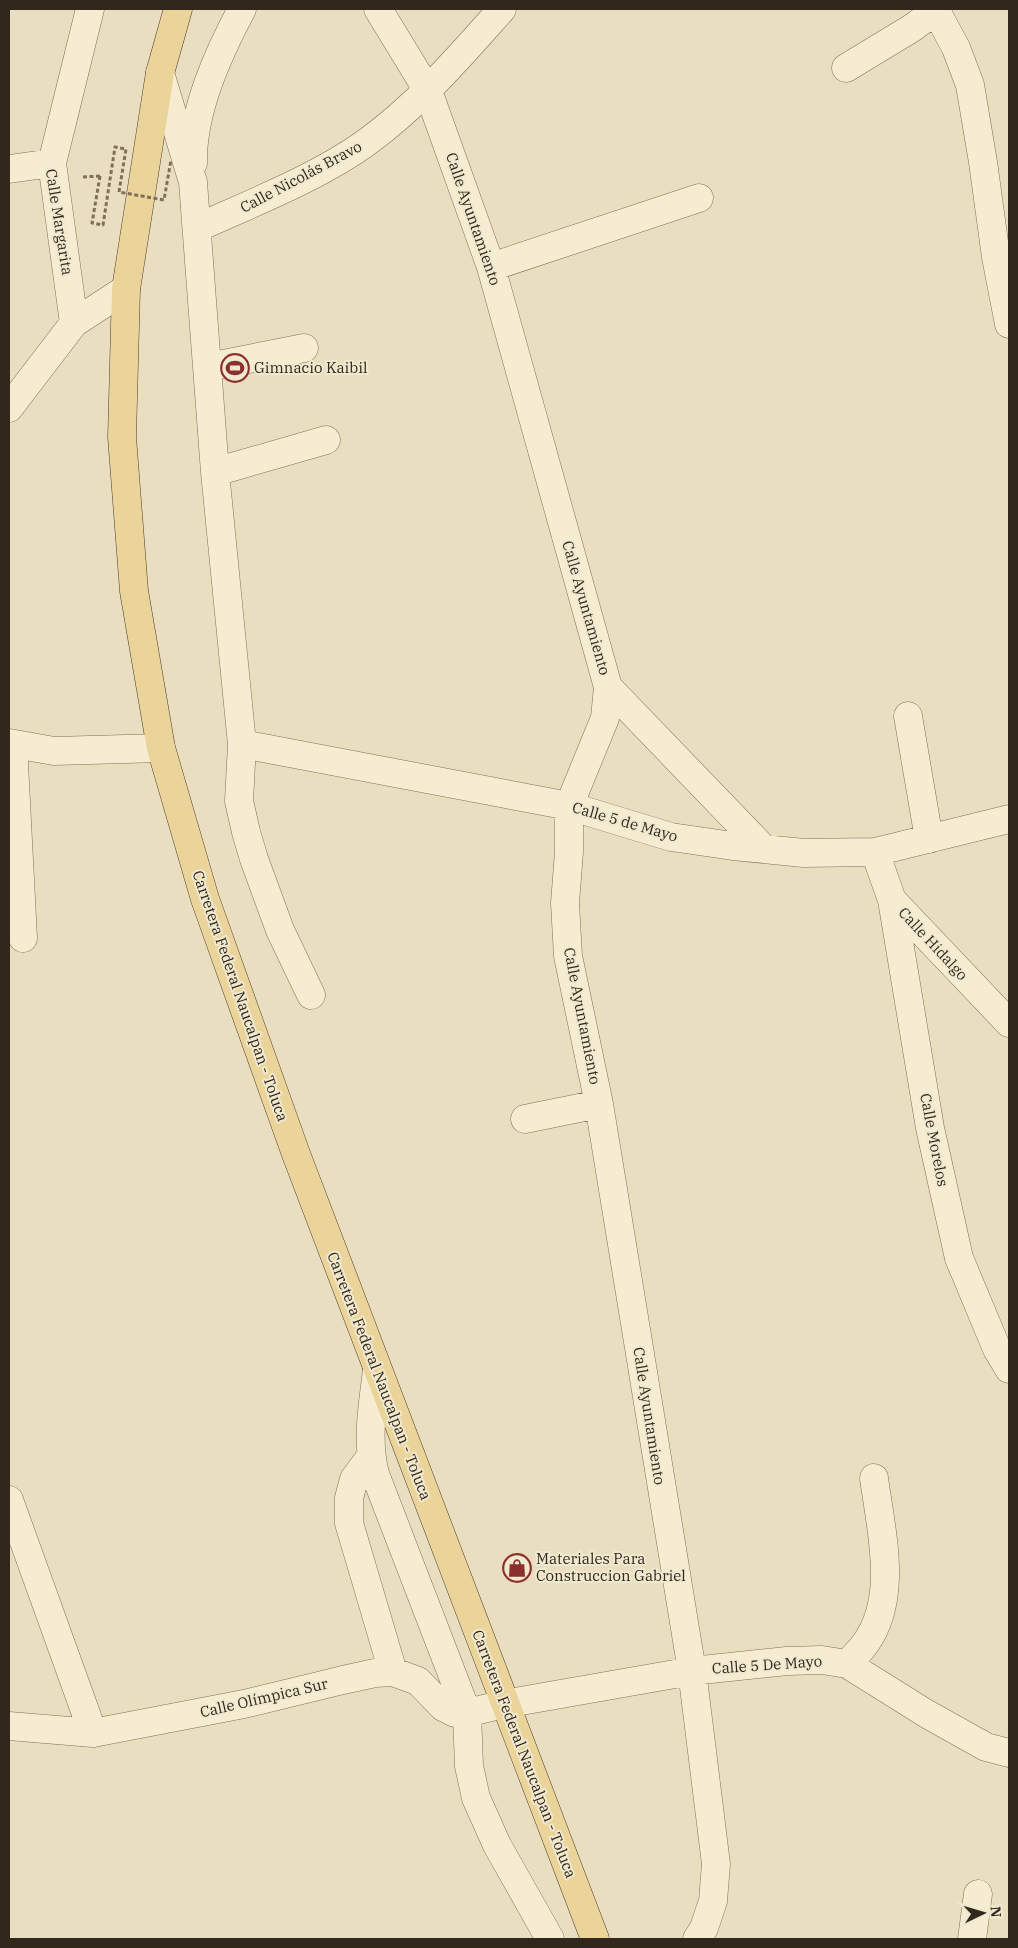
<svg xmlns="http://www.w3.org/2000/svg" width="1018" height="1948" font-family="'IBM Plex Serif',serif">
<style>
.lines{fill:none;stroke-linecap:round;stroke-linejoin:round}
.minor-casing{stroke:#817059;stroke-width:29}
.major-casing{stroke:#4e3e2e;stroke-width:29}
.path{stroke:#817059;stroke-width:3;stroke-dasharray:4 2.5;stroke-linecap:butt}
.minor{stroke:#f5ecd2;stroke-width:28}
.major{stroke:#ead49a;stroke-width:28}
.path-bridge{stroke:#817059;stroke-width:3;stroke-dasharray:4 2.5;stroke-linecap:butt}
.labels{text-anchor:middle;stroke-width:4;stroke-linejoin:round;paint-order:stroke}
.street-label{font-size:15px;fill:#31271d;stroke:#f1e9cf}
.poi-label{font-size:15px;fill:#31271d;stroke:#f1e9cf;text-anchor:start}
</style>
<rect width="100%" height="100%" fill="#e9dec0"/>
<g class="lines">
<defs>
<path id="minor" d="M378 9 428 91 491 267 608 687 605 718 569 806V852L565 903 568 956 599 1104 692 1671 716 1864 713 1901 704 1928 697 1939
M935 9 956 48 970 85 983 162 996 257 1009 324
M846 68 912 28 938 9
M160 73 193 182 215 472 242 744 239 801 246 832 254 859 280 930 311 995
M193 163C192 111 218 54 242 9
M9 169 52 163
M197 228C252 203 319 177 367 142 419 104 460 56 502 9
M491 267 699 198
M74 323 52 163 90 9
M208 367 304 348
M9 408 74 323 126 289
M215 472 326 440
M608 687 764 849
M908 716 929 839
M9 743 54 751 161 748
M13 744 23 938
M242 744 569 806 671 837 733 846 804 853 875 852 1009 819
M875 852 892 900 1009 1023
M892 900 930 1128 959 1258 997 1349 1009 1369
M525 1119 599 1104
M377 1370C373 1405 366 1439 375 1474L467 1713 469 1766 476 1798 497 1845 550 1939
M371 1456 354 1479 349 1498V1523L393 1672
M9 1500 93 1733
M847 1664C853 1658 860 1651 865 1644 899 1598 881 1531 874 1478
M9 1726 93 1733 244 1704 343 1680 375 1673 393 1672 418 1681 443 1707 455 1713H467L504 1704 692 1671 787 1661 822 1660 847 1664 927 1714 986 1747 1009 1753
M972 1939 978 1894"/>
<path id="major" d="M178 9 160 73 126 289 122 437 134 591 161 748 205 899 296 1154 595 1939"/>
</defs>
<use href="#minor" class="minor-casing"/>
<use href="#major" class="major-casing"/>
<path class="path" d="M83 177 100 176"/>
<use href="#minor" class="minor"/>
<use href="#major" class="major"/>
<path class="path-bridge" d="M100 176 92 223 103 225 115 147 126 149 119 192 164 200 171 160"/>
</g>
<defs>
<symbol id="stadium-ring" viewBox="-11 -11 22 22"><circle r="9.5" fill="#f1e9cf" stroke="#8a312f" stroke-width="1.5"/><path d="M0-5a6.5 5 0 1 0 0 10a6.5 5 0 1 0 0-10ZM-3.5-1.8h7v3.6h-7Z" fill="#8a312f"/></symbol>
<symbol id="shop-ring" viewBox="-11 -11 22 22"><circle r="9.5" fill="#f1e9cf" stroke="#8a312f" stroke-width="1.5"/><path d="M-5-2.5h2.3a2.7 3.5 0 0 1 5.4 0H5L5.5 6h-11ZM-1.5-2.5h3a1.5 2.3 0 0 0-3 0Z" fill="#8a312f"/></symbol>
</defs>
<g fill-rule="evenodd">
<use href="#stadium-ring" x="219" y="352" width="32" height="32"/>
<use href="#shop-ring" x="501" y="1552" width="32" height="32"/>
</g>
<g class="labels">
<g class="street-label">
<text transform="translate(301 177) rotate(-28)" y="5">Calle Nicolás Bravo</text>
<text transform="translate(473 219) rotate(71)" y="5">Calle Ayuntamiento</text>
<text transform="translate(59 222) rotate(81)" y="5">Calle Margarita</text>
<text transform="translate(586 608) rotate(74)" y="5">Calle Ayuntamiento</text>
<text transform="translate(625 822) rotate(16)" y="5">Calle 5 de Mayo</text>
<text transform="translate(933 944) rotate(47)" y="5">Calle Hidalgo</text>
<text transform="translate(240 996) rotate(71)" y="5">Carretera Federal Naucalpan - Toluca</text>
<text transform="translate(582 1016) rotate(79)" y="5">Calle Ayuntamiento</text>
<text transform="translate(934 1140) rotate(79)" y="5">Calle Morelos</text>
<text transform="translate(379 1376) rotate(69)" y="5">Carretera Federal Naucalpan - Toluca</text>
<text transform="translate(649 1416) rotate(81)" y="5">Calle Ayuntamiento</text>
<text transform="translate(767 1665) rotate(-4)" y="5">Calle 5 De Mayo</text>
<text transform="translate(264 1698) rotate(-13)" y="5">Calle Olímpica Sur</text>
<text transform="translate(524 1754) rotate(69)" y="5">Carretera Federal Naucalpan - Toluca</text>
</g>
<g class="poi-label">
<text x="254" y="373">Gimnacio Kaibil</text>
<text x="536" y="1564">Materiales Para<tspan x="536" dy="17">Construccion Gabriel</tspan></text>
</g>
</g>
<rect width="1018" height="1948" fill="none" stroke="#31271d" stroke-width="20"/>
<g transform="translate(983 1913) rotate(85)" stroke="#f1e9cf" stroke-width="4" paint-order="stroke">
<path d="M0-4L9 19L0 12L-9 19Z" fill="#31271d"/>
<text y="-8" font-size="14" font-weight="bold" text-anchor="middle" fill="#31271d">N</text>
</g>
</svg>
